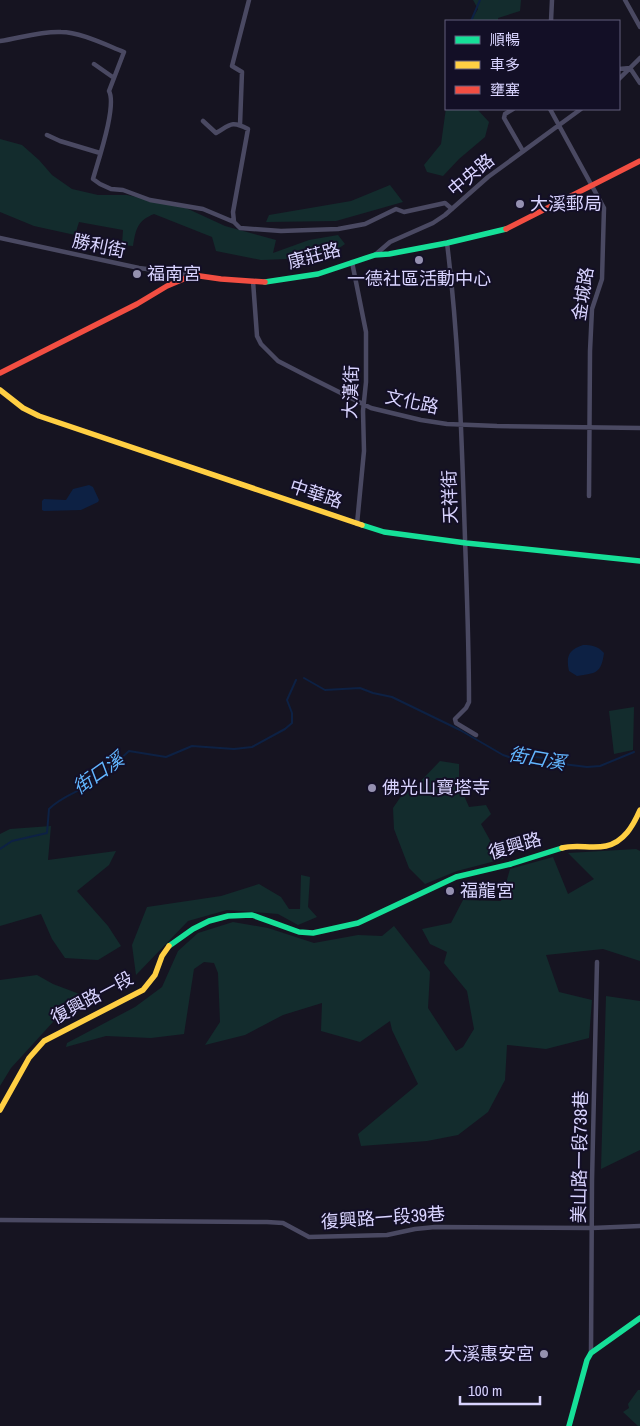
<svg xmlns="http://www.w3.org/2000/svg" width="640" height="1426" font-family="'Archivo Narrow','Noto Sans TC',sans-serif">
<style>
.green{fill:#132c2d}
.water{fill:#0d2144}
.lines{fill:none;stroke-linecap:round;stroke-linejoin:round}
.stream{stroke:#0d2144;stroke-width:2}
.street{stroke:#4a4962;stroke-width:4.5}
.fast{stroke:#16e098;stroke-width:5.5}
.slow{stroke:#ffcf43;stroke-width:5.5}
.jam{stroke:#f24e42;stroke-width:5.5}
.poi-dot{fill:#9591b1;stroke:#130f26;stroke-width:2}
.labels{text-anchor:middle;stroke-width:4;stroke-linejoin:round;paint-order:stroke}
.street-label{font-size:18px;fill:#d9d4ff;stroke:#130f26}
.poi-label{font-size:18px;fill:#d9d4ff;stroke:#130f26;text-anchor:start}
.water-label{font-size:19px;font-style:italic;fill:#62b6ff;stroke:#130f26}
</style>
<rect width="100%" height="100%" fill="#161421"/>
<path class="green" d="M473 0H521L520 11 498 18V21H471L478 9Z
M446 108 477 109 489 122 485 137 459 159 443 176 427 172 424 165 441 144Z
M0 139 22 145 39 160 52 175 72 189 98 195H127L186 208 225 226 276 240 273 253 309 240 338 235 345 244 332 253H319L286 259 261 260 216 251 212 237 154 214C137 221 136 229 133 246L122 245 123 230 79 222 75 235 34 226 0 212Z
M390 185 403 202 336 221 266 222 269 215 351 201Z
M634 707 633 750 614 754 609 711Z
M440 761 459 764V784L469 807 486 805 491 814 481 824 491 842 508 851 503 859 457 871 425 884 409 868 394 829 393 808 402 795 403 785 416 786Z
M51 826 48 860 116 851 109 865 77 891 108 926 121 946 98 960 65 958 52 939 41 914 0 926V834L10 829Z
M636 849 640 851V961L603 949 546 955 559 992 592 1000 589 1038 546 1049 507 1045 505 1080 488 1112 458 1135 427 1141 361 1146 358 1134 418 1084 392 1030 390 1021 360 1042 321 1031 322 1003 283 1015 245 1035 205 1045 220 1022 218 973 214 963 204 962 194 969 184 1034 151 1038 106 1036 66 1047 67 1043 135 1007 162 987 178 951 198 933 233 922 268 928 314 943 358 935 382 936 394 926 430 972 428 1008 456 1051 463 1047 474 1029 467 991 444 963 447 952 430 944 422 929 451 923 463 900 501 901 510 869 553 857 568 894 594 879 568 853Z
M301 875 310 877 308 907 317 917 298 925 278 914 227 910 188 921 136 975 132 945 147 907 221 896 259 884 281 897 289 909H300Z
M37 975 53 984 98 1001 53 1022 11 1068 0 1086V980Z
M606 996 640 1001V1150L601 1169Z
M638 1390H640V1426H638L623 1412 629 1408 628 1404Z"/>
<path class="water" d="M89 485 93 487 99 500 98 502 81 510 44 511 42 510V501L44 499 66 500 73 489Z
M583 645C592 645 598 646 604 653 601 674 596 673 577 676L569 671C566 657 568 650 583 645Z"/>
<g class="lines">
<path class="stream" d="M471 21 480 0
M304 678 325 690 360 688 373 693 392 697 460 730 503 755 512 758 525 756 544 758 563 764 587 767 600 766 634 752
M0 849 12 841 47 833 49 809C63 795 80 792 96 780 107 771 118 761 129 751L166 757 192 746 234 749 252 747 285 729 292 723V713L287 700 296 680"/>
<path class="street" d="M625 0 640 27
M551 21 552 0
M0 41C20 38 41 31 61 32 80 32 106 45 124 52L109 91C117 106 98 161 93 179L100 184 111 189 123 190 150 200 203 209 234 222 240 228 281 231 338 229 365 224 396 209 404 212 445 203 452 209
M94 64 114 78
M630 68 640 83
M619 69 630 68
M619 79 640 58
M513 109 505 114 504 118 523 151
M550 109 604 208 602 279 592 309 590 351 589 496
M203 121 216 133C230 125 231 120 248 129L233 212 234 222
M240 125 242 72 232 66 249 0
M47 135 60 141 100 153
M0 238 139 268 192 275
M447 243C458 331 461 420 464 508 466 573 469 637 469 702L466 708 455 719 456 723 476 735
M375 255 390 242 433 223 445 215 488 177 581 109
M352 262 366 332V382L363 411 364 451 357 524
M253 281 257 336 261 344 278 361 311 378 371 408 421 420 447 424 497 426 640 428
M0 1220 267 1222 283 1223 309 1237 387 1235 415 1229 435 1227 592 1228 640 1226
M591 1353 592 1181 597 962"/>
<path class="fast" d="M265 282 318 274 375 255 389 254 447 243 506 229
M362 525 384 532 466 543 640 561
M169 946 193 929 209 921 228 916 252 915 299 932 313 933 358 923 456 877 511 864 562 848
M569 1426 587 1360 591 1353 640 1318"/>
<path class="slow" d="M0 390 23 408 39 416 362 525
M562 848C576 844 591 849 606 846 624 842 633 826 640 810
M0 1110 29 1058 44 1041 143 990 155 975 162 956 169 946"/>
<path class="jam" d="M506 229 640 161
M0 373 137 304 167 286 193 275 221 279 265 282"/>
</g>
<g class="poi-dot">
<circle cx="520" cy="204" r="5"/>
<circle cx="419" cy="260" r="5"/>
<circle cx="137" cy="274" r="5"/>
<circle cx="372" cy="788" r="5"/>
<circle cx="450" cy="891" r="5"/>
<circle cx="544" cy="1354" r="5"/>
</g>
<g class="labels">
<g class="street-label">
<text transform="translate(471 175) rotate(-40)" y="6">中央路</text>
<text transform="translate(99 246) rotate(12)" y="6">勝利街</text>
<text transform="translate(314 256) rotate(-15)" y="6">康莊路</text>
<text transform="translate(583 294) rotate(-81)" y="6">金城路</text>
<text transform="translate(351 392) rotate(-88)" y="6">大漢街</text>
<text transform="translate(412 402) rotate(12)" y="6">文化路</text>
<text transform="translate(316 494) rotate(18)" y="6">中華路</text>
<text transform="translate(450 497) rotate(-92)" y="6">天祥街</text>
<text transform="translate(515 846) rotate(-16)" y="6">復興路</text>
<text transform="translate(92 998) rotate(-28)" y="6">復興路一段</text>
<text transform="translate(580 1157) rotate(-89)" y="6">美山路一段738巷</text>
<text transform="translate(383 1218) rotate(-4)" y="6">復興路一段39巷</text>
</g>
<g class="poi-label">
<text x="530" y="210">大溪郵局</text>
<text x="147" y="280">福南宮</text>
<text x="419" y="285" text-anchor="middle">一德社區活動中心</text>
<text x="382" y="794">佛光山寶塔寺</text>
<text x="460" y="897">福龍宮</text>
<text x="534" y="1360" text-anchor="end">大溪惠安宮</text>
</g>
<g class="water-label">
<text transform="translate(537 758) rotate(10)" y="7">街口溪</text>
<text transform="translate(98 773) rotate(-35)" y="7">街口溪</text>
</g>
</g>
<rect x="445" y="20" width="175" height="90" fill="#130f26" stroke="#625e7d"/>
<rect x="455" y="36" width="25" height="8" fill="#16e098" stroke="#625e7d"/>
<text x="490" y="45" font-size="15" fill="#d9d4ff">順暢</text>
<rect x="455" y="61" width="25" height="8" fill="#ffcf43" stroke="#625e7d"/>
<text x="490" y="70" font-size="15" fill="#d9d4ff">車多</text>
<rect x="455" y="86" width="25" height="8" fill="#f24e42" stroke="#625e7d"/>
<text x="490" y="95" font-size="15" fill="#d9d4ff">壅塞</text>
<path d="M460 1396v8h80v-8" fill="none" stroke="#d9d4ff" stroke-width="2.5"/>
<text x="468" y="1396" font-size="15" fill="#d9d4ff" stroke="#130f26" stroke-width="4" paint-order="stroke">100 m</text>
</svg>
